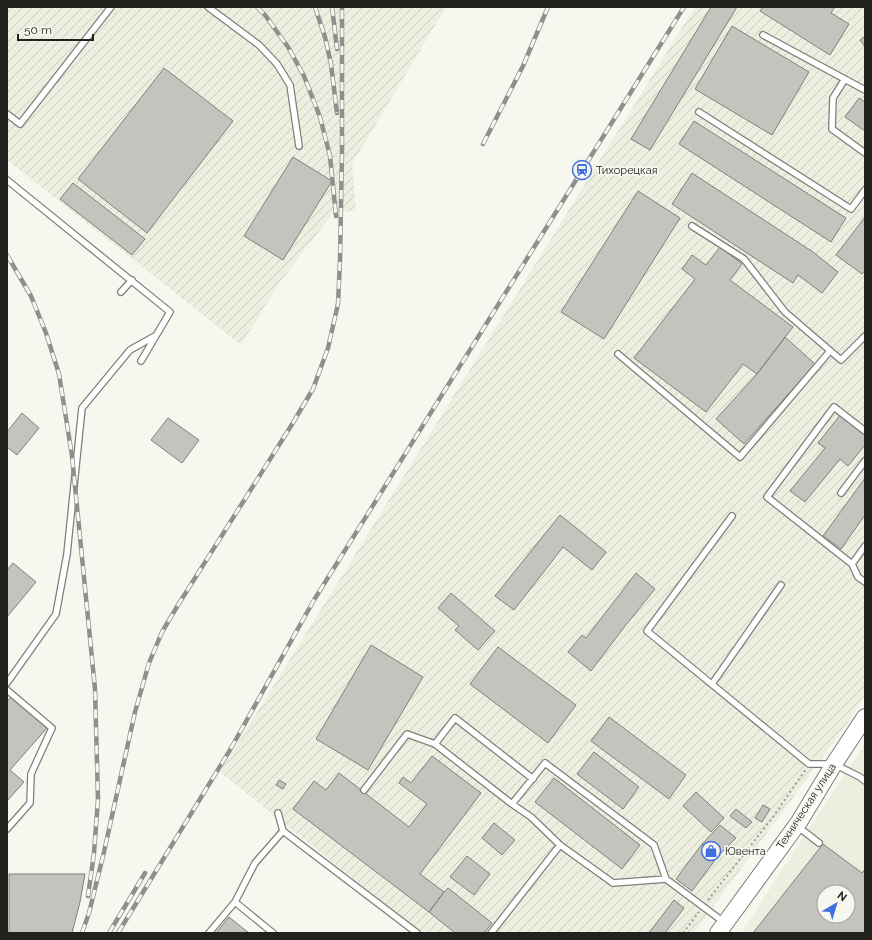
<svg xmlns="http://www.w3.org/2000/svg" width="872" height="940" font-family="Raleway,sans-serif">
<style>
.built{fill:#ecefdf;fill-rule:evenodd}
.industrial{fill:url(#industrial-furrows)}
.building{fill:#c3c4bd;stroke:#80817a;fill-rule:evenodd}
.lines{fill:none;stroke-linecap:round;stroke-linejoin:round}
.lane-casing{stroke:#7e7f78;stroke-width:8}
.secondary-casing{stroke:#7e7f78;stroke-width:18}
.path{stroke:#9c9d97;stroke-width:2;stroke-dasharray:2 3;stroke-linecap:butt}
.lane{stroke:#fff;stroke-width:5.5}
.secondary{stroke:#fff;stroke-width:16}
.rail-casing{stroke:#8f908b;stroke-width:4.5}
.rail{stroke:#f6f8f0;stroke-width:3;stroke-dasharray:9;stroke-linecap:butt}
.labels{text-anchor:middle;stroke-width:3.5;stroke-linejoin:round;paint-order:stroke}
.poi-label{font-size:11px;fill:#21211e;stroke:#f6f8f0;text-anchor:start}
.street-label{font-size:11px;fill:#21211e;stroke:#f6f8f0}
</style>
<defs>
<pattern id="industrial-furrows" width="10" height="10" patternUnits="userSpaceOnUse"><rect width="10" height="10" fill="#ecefdf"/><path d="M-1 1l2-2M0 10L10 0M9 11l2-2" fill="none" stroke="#cacdbf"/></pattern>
</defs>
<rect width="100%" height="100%" fill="#f6f8f0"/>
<path class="built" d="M865 743V933H741ZM824 892H848V916H824Z"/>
<path class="industrial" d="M7 7H446L352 164 356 211 334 212 278 285 241 345 7 160Z
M695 7H865V695L847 724 694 933H421L220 772Z"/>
<path class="building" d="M711 7H737L650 150 631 139Z
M763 7H835L831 13 849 24 830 55 760 11Z
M732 26 809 72 772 135 695 89Z
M865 36V47L860 40Z
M164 68 233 121 147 233 78 179Z
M859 98 865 102V131L845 117Z
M694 121 846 218 831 242 679 144Z
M293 157 332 181 283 260 244 236Z
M692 173 813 252 838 272 822 293 798 275 793 283 672 204Z
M73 183 145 239 132 255 60 199Z
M638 191 680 218 604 339 561 312Z
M865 217V271L862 274 836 255Z
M720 247 742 264 730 280 793 327 757 374 743 364 706 412 634 358 695 279 682 269 692 255 706 265Z
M785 337 815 364 744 444 716 419 757 374Z
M22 413 39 428 17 455 7 447V432Z
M841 414 865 433V445L848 466 840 459 805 502 790 491 825 448 818 443Z
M168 418 199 440 182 463 151 440Z
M865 478V515L841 549 823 536Z
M560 515 606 552 592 570 563 547 514 610 495 596Z
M13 563 36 582 7 617V570Z
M636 573 655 589 625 626 591 671 568 652 582 635 586 638Z
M451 593 495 631 478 650 455 630 459 626 438 608Z
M371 645 423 677 368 770 316 739Z
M498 647 576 705 548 743 470 684Z
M11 697 47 728 10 770 24 782 7 801V701Z
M609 717 686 775 669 799 591 741Z
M594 752 639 787 623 809 577 774Z
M432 756 481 793 420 874 444 892 429 912 293 809 314 781 326 790 339 773 409 827 427 804 399 783 403 777 411 783Z
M554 778 640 845 622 869 535 802Z
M279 780 286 784 283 789 276 785Z
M696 792 724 818 711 832 683 806Z
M763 805 770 809 762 822 755 818Z
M736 809 752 822 746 828 730 816Z
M494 823 515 840 502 855 482 838Z
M720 825 736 838 718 856 702 844Z
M702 844 718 856 692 891 676 879Z
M823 844 862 873 865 869V933H753ZM824 892H848V916H824Z
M467 856 490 874 474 895 450 877Z
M9 874H85L80 902 72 933H9Z
M448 888 492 923 484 933H455L429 912 444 892Z
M674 900 684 908 665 933H649Z
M229 917 249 933H216Z"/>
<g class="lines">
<defs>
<path id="lane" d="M208 7 259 45 277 64 290 85 299 146
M763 35 865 90
M845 79 833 98 832 129 865 153
M699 112 851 209 865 190
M7 114 20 124 111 7
M7 180 170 312 141 361
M692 226 744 259 785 312 841 360 865 336
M121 292 132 280
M618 354 740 457 830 351
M841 493 865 461
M732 516 647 631 809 764H834L860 777 865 781
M865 546 852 564 858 577 865 582
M852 564 767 497 834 407 865 431
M7 683 56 614 67 554 82 408 130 350 155 336
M712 684 781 585
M7 690 52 728 31 774 30 803 7 829
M435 744 455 718 533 779
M364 790 407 734 435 744 512 804 545 763 654 845 666 879 725 923
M512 804 531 817 560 845 613 883 666 879
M278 813 283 831 417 933
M797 826 819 843
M235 902 273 933
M209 933 235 902 255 863 283 831
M491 933 560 845"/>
<path id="secondary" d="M718 933 799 822 834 764 865 717"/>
</defs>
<use href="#lane" class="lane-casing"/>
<use href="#secondary" class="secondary-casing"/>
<path class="path" d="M708 900 773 817 806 769
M683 933 699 912"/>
<use href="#lane" class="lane"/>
<use href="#secondary" class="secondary"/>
<defs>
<path id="rail" d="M257 7 265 15 288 47 304 76 320 117 330 156 336 216
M315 7 325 37 331 64 337 113
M332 7 337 49
M483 144 523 66 548 7
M7 255 31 296 46 333 59 374 72 456 95 689 98 799 94 853 88 896
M82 933 89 913 104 852 135 712 149 663 162 632 178 605 291 426 313 389 328 348 338 304 340 260 342 152V7
M109 933 145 873
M118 933 230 750 314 600 684 7"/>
</defs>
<use href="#rail" class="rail-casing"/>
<use href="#rail" class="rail"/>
</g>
<defs>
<symbol id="station-ring" viewBox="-11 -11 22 22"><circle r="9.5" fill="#f6f8f0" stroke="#436edf" stroke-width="1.5"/><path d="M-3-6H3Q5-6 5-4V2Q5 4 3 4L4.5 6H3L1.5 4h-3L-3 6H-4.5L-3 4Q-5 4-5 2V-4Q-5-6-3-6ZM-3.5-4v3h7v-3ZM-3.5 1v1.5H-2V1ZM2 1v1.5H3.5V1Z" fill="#436edf"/></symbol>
<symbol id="shop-ring" viewBox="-11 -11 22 22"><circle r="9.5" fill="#f6f8f0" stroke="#436edf" stroke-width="1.5"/><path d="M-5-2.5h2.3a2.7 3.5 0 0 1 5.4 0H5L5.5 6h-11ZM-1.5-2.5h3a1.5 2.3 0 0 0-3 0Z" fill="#436edf"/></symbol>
</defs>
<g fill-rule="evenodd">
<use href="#station-ring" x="571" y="159" width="22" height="22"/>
<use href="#shop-ring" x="700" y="840" width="22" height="22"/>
</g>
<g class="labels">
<g class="poi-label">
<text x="596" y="174">Тихорецкая</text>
<text x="725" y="855">Ювента</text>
</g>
<g class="street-label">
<text transform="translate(806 806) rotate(-57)" y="4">Техническая улица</text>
</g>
</g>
<rect width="872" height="940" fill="none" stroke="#21211e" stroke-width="16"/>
<g transform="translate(836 904) rotate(38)"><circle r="19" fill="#f6f8f0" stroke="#a1a29c"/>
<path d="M0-3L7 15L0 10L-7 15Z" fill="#436edf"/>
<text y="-6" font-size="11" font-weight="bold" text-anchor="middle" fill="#21211e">N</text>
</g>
<path d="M18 34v6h75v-6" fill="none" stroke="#21211e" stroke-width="2"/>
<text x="24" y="34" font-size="12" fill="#21211e" stroke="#f6f8f0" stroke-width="3" paint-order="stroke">50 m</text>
</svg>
